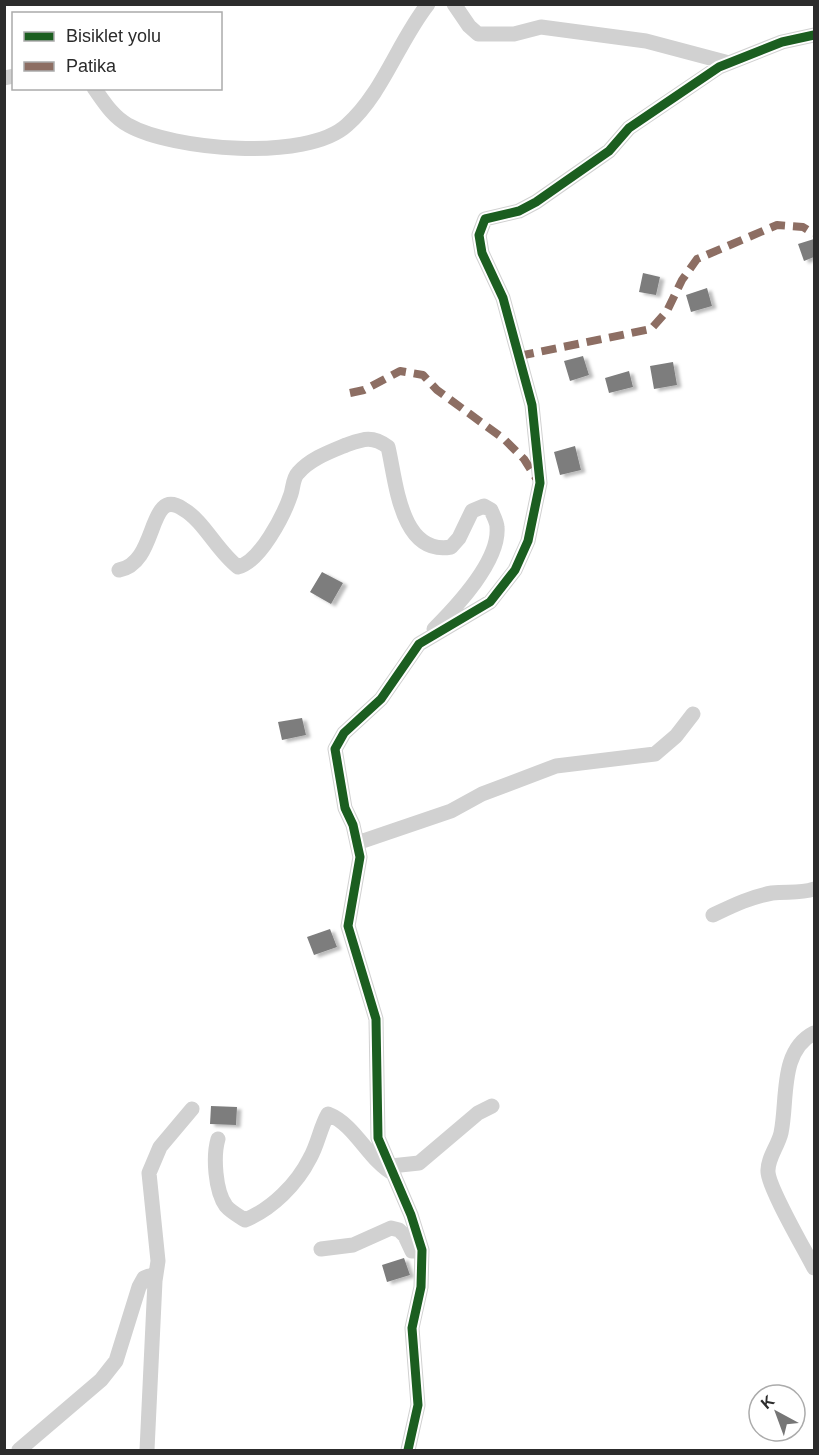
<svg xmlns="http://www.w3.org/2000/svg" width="819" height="1455" font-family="Arial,sans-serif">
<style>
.building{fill:#7d7d7d;filter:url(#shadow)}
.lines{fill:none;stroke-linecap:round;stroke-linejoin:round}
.minor{stroke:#d1d1d1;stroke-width:15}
.quiet{stroke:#8d6e63;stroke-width:8;stroke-dasharray:15 8;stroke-linecap:butt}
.cycleway-casing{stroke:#fff;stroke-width:13}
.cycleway{stroke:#1b5e20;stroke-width:9}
</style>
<defs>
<filter id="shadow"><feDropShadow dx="4.5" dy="2.5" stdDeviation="1.5" flood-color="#0004"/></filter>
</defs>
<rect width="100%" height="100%" fill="#fff"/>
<path class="building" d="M814 239V257L804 261 798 244Z
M643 273 660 277 656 295 639 292Z
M707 288 712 306 691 312 686 295Z
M583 356 589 375 570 381 564 361Z
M673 362 677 385 654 389 650 366Z
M629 371 633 387 609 393 605 378Z
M575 446 581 470 560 475 554 452Z
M322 572 343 583 331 604 310 592Z
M302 718 306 735 282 740 278 722Z
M330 929 337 947 314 955 307 937Z
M211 1106 237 1107 236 1125 210 1124Z
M404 1258 410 1275 387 1282 382 1265Z"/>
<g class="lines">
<path class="minor" d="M454 4 469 26 478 34H514L541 27 646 41 729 63
M4 78 14 76
M94 88C104 102 113 117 128 125 172 150 307 162 347 125 383 93 398 42 428 4
M119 570C159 563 147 485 183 509 204 521 217 551 238 567 260 562 284 515 291 494 293 488 293 478 298 473 310 459 329 452 346 445 363 439 372 435 388 447 396 480 400 556 451 547L459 538 472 511 484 506 491 510C493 515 497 522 497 527 500 561 456 607 434 629
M357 843 451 811 482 794 556 766 655 754 676 736 693 714
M713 915C732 906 750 897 772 893 787 891 799 894 814 889
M814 1033C779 1051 788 1100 781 1133 778 1146 767 1159 768 1172 769 1189 805 1250 814 1268
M218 1139C213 1156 215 1191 226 1206 231 1212 239 1216 245 1220 272 1209 297 1184 310 1158 318 1144 320 1128 328 1114 356 1125 368 1160 394 1174
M391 1166 419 1163 478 1113 492 1106
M321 1249 353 1245 391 1228 399 1230 405 1236 412 1251 422 1250
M155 1281 158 1261 149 1173 160 1147 192 1109
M19 1450 101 1380 116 1361 139 1287 144 1278 149 1276 155 1281 147 1450
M408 1450 418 1405 412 1328 421 1287 422 1250 411 1215 378 1138 376 1019 348 926 360 857 353 825 345 808 335 749 344 733 381 699 419 644 490 602 515 570 528 541 540 483 532 405 503 298 482 253 479 235 485 219 519 211 536 202 609 151 629 128 719 67 782 42 814 35"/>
<path class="quiet" d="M519 356 651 329 667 311 682 280 697 259 777 225 803 227 814 234
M350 393 364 390 400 371 423 375 437 390 504 439 524 459 536 478"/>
<defs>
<path id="cycleway" d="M408 1450 418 1405 412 1328 421 1287 422 1250 411 1215 378 1138 376 1019 348 926 360 857 353 825 345 808 335 749 344 733 381 699 419 644 490 602 515 570 528 541 540 483 532 405 503 298 482 253 479 235 485 219 519 211 536 202 609 151 629 128 719 67 782 42 814 35"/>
</defs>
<use href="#cycleway" class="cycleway-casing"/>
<use href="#cycleway" class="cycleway"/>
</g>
<rect width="819" height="1455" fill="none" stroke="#2c2c2c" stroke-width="12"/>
<rect x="12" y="12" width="210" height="78" fill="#ffffff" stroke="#ababab" stroke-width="1.5"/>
<rect x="24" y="32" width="30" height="9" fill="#1b5e20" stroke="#ababab" stroke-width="1.5"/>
<text x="66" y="42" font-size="18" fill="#2c2c2c">Bisiklet yolu</text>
<rect x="24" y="62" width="30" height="9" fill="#8d6e63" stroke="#ababab" stroke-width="1.5"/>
<text x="66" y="72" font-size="18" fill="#2c2c2c">Patika</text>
<g transform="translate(777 1413) rotate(319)"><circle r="28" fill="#ffffff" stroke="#ababab" stroke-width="1.5"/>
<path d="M0-4.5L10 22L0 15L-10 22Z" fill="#767676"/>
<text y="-9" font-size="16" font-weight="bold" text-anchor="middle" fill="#2c2c2c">K</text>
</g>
</svg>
